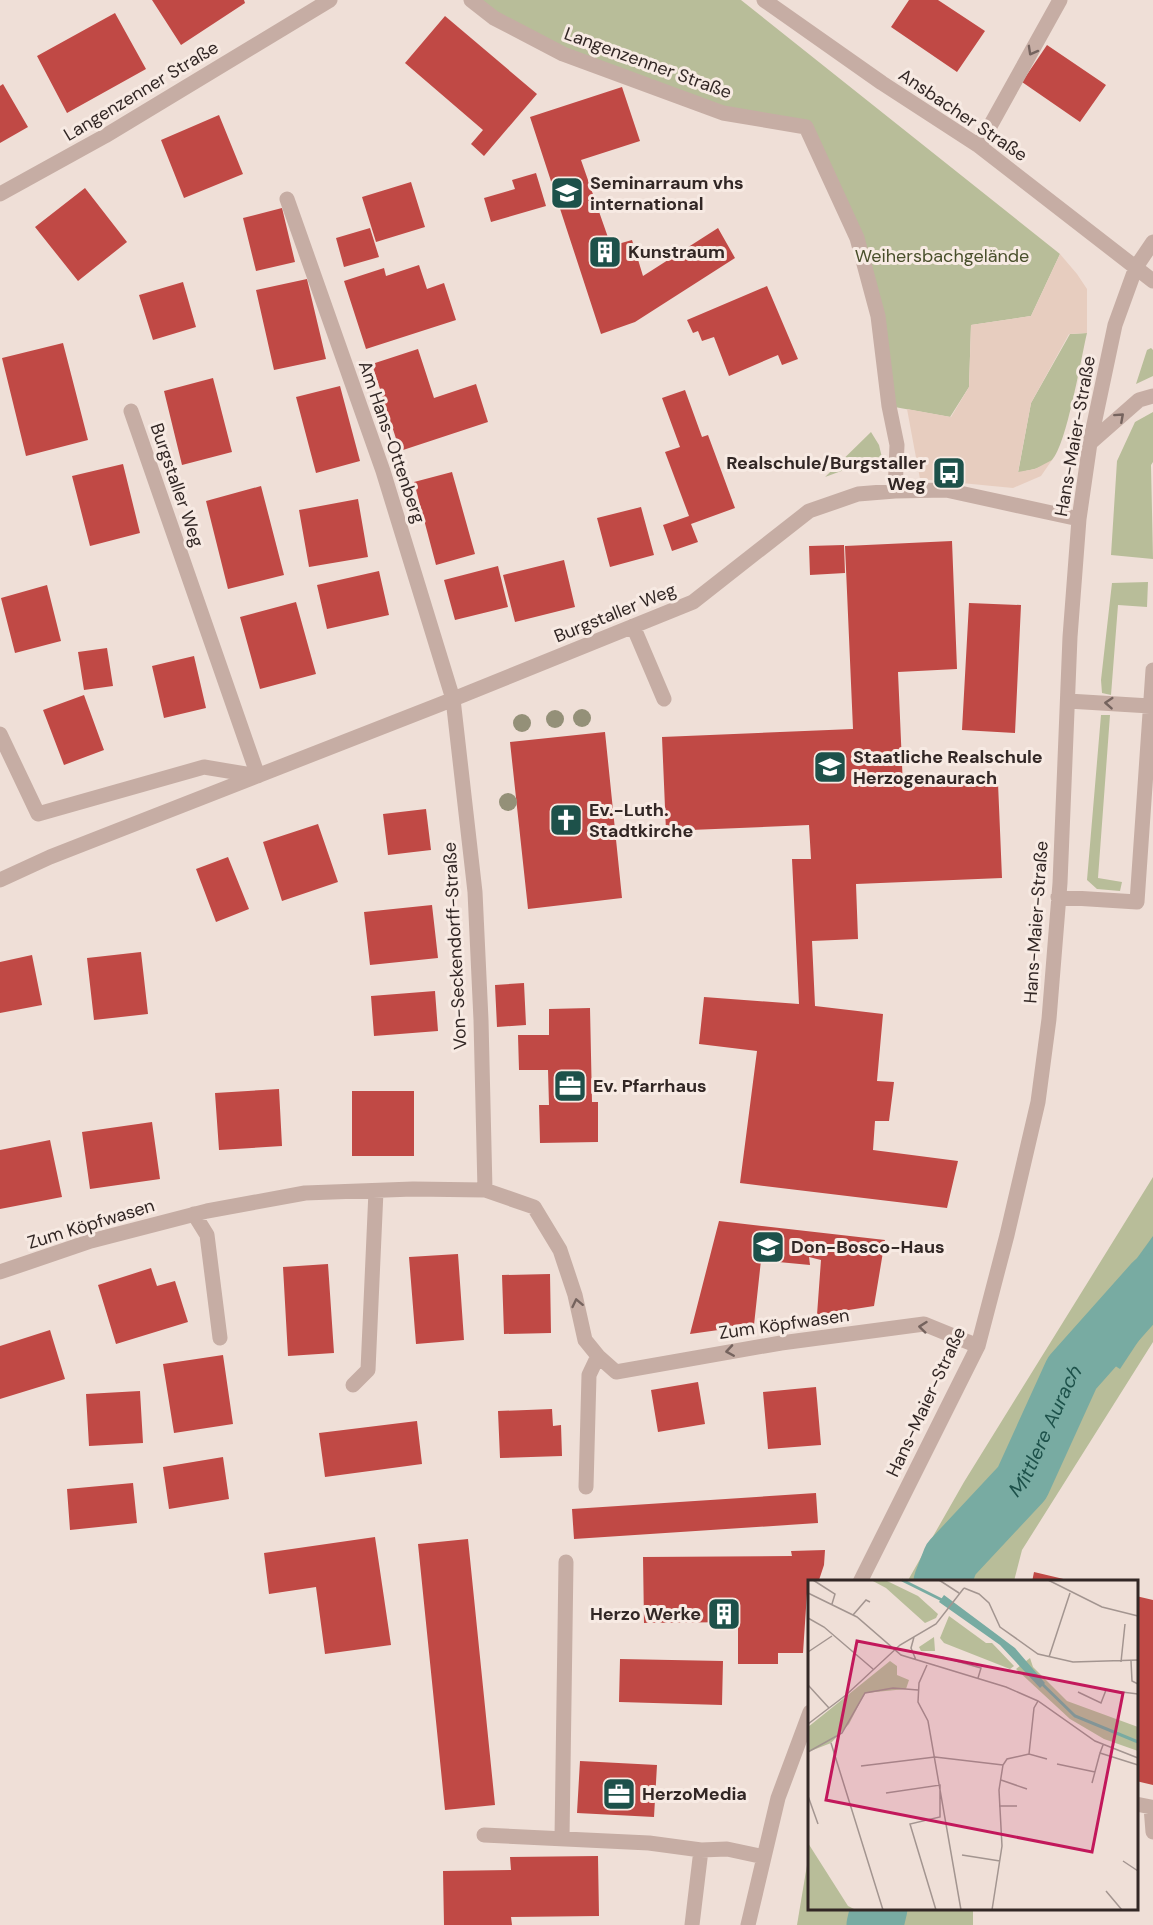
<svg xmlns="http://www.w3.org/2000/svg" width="1153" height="1925" font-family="'DM Sans',sans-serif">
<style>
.green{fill:#b8bd99}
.plaza{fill:#e7cdbf}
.water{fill:#78aba2}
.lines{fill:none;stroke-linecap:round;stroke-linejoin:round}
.river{stroke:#78aba2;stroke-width:57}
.building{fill:#c04945}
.minor{stroke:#c6ada4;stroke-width:15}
.tree{fill:#949078}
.oneway{stroke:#75635e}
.labels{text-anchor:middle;stroke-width:6;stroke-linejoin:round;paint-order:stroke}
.street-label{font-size:18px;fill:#322725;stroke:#f7eae3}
.poi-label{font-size:18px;font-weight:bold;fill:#322725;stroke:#f7eae3;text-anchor:start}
.park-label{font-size:18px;fill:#494f2b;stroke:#f7eae3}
.water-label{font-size:20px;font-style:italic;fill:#1d514a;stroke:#f7eae3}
.inset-river{fill:none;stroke:#78aba2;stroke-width:3}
.inset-road{fill:none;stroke:#a39590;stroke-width:1.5}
.view{fill:#c2185b;fill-opacity:0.15;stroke:#c2185b;stroke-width:3}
.inset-edge{fill:none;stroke:#322725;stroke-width:3}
</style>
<rect width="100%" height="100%" fill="#efdfd7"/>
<path class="green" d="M471 0H741L1060 254 1031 316 971 325 969 387 950 417 889 406 857 238 806 127 723 113 563 54Z
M1087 333C1081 358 1067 444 1052 460 1045 468 1028 470 1018 473L1031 403 1070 334Z
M1151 348 1153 350V376L1136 384 1147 350Z
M1153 412V462L1151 465 1153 559 1111 555 1117 461 1135 422Z
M871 432 879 445 883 462 855 466 825 477Z
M1148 582 1147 607 1118 605 1111 695 1102 693 1101 680 1112 583Z
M1101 715H1110L1098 878 1122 882 1120 891 1097 889 1087 880Z
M1153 1177V1342L1022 1550 1014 1581 907 1582 964 1482Z
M809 1853 810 1908 973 1909V1925H797Z"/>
<path class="plaza" d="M1060 254 1077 274 1087 289V333L1069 334 1031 403 1018 472 1035 469 1052 460 1041 476 1013 488 920 479 907 409 951 417 969 387 971 325 1031 316Z"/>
<path class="water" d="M1153 1236V1319L1120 1369 1077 1341Z"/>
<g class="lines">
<g class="river">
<path id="s1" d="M942 1582 951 1559 1022 1483 1072 1373 1153 1282"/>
<path d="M875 1925 879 1908"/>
</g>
</g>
<path class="building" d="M152 0H244L245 3 181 45Z
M909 0H938L985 31 957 72 891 27Z
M115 13 146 69 67 113 37 56Z
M445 16 537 94 484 156 471 144 483 130 405 63Z
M1047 45 1106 85 1080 122 1022 82Z
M3 84 28 127 0 143V86Z
M622 87 640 141 581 160 611 246 632 240 643 276 718 228 735 258 635 322 601 334 530 117Z
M219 115 243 174 184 198 161 140Z
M536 173 546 206 491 222 484 198 515 189 512 180Z
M411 182 425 227 376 242 362 197Z
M85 188 127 242 78 281 35 227Z
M282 208 295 262 256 271 243 218Z
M370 228 379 257 344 267 336 238Z
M419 265 427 289 444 283 456 320 366 349 344 281 384 268 386 276Z
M307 279 326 359 274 370 256 290Z
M183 282 196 327 153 340 139 295Z
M767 286 798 359 782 365 778 355 729 376 714 337 702 341 698 331 693 333 687 320Z
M63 343 88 440 26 456 2 358Z
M418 349 434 398 476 384 488 422 400 451 372 364Z
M213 378 232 452 182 465 164 391Z
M340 386 360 461 316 473 296 397Z
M685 390 702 437 708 435 735 508 691 524 698 542 672 551 663 525 689 516 665 452 680 447 662 398Z
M123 464 140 533 90 546 72 476Z
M452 472 475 554 436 565 414 482Z
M261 486 284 575 228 589 206 501Z
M358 499 368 557 309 567 299 510Z
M641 507 654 555 610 567 597 518Z
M952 541 957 669 898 672 903 787 998 783 1002 878 856 884 858 939 812 941 815 1006 883 1014 877 1081 894 1082 889 1121H875L873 1150 958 1161 947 1208 740 1183 757 1051 699 1044 704 997 799 1004 792 859H811L809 825 666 831 662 737 853 729 845 546Z
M844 545 845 573 810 575 809 546Z
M564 560 575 607 515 622 503 575Z
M498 566 508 607 455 620 444 580Z
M379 571 389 615 327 629 317 585Z
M47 585 61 641 15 653 1 598Z
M296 602 316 674 260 689 240 617Z
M969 603 1021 605 1015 733 962 730Z
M107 648 113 686 84 690 78 652Z
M194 656 206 708 164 718 152 666Z
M84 695 104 750 64 765 43 710Z
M605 732 622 898 528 909 510 742Z
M426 809 431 850 388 855 383 814Z
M318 824 338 882 282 901 263 842Z
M228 857 249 909 216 922 196 869Z
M432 905 438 958 370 965 364 912Z
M141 952 148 1014 94 1020 87 958Z
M32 955 42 1005 0 1013V962Z
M524 983 526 1025 497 1027 495 985Z
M435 991 438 1031 374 1036 371 996Z
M590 1008 592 1102H598V1142L540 1143 539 1105H549L548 1070H519L518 1035H549V1009Z
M279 1089 282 1146 219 1150 215 1093Z
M352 1091H414V1156H352Z
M152 1122 160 1179 90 1189 82 1132Z
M50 1140 62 1197 0 1209V1150Z
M719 1221 885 1240 874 1306 817 1315 821 1260 809 1257 810 1265 768 1261 769 1252 762 1251 754 1325 690 1334Z
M458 1254 464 1340 416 1344 409 1257Z
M328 1264 334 1353 288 1356 283 1267Z
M151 1268 157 1286 175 1281 188 1322 116 1344 98 1285Z
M550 1274 551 1333 504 1334 502 1275Z
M50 1330 65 1379 0 1399V1346Z
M223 1355 233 1424 174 1433 163 1364Z
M698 1382 705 1424 658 1432 651 1390Z
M816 1387 821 1445 768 1449 763 1392Z
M140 1391 143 1443 89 1446 86 1394Z
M552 1409 553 1426 561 1425 562 1456 500 1458 498 1411Z
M417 1421 422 1464 325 1477 319 1433Z
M223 1457 229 1499 169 1509 163 1467Z
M133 1483 137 1523 70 1530 67 1489Z
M816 1493 818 1523 574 1539 572 1509Z
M375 1537 391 1645 325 1654 316 1587 269 1594 264 1553Z
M468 1539 495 1805 445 1810 418 1544Z
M825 1550 824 1565 819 1580 817 1582H810V1590L807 1593 803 1653H778V1664H738V1622L644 1623 643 1557 792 1556 791 1551Z
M1034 1572 1072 1581V1582H1032Z
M1136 1596 1153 1600V1785L1136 1781Z
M620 1659 723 1661 722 1705 619 1702Z
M580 1761 657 1765 654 1817 577 1813Z
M598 1856 599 1916 511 1917 512 1925H444L443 1871 511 1870 510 1857Z"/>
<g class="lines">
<path class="minor" d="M471 0 494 18 563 54 723 113 806 127 857 238 878 316 889 406 897 445 895 491
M764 0 882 83 979 146 1153 281
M979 146 1060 0
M0 194 105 136 330 0
M287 199 383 471 453 699 475 892 481 1020 485 1190
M1090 443 1139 400 1153 396
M633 626 664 699
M1068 701 1150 706
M0 734 38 814 204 767 258 776 131 411
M0 880 50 857 441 704 693 602 809 511 858 494 895 491 946 490 1079 519
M1058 897 1137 902 1153 670
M194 1214 207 1235 220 1338
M0 1272 91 1241 207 1211 305 1193 413 1189 485 1190 534 1207 560 1250 575 1295 585 1340 598 1356 616 1372 781 1343 924 1324 978 1346
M353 1385 368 1370 376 1191
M586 1487 589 1375 598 1356
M860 1582 978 1346 1007 1235 1038 1102 1049 1019 1060 883 1070 637 1079 519 1090 443 1115 325 1136 267 1153 242
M1136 1804 1151 1807 1153 1832
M484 1835 649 1843 701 1850
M562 1838 566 1562
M692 1925 701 1850 727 1849 764 1857
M748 1925 778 1798 810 1712"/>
</g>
<g class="tree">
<circle cx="582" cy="718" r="9"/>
<circle cx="555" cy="719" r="9"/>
<circle cx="522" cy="723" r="9"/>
<circle cx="508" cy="802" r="9"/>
</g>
<defs><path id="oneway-chevron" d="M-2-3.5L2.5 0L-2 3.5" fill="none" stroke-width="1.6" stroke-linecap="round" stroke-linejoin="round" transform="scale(1.5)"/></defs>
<g class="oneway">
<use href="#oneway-chevron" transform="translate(1032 51) rotate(119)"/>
<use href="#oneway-chevron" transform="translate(1120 417) rotate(-42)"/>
<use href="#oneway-chevron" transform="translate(1109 703) rotate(-176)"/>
<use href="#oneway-chevron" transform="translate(577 1303) rotate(-102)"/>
<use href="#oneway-chevron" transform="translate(923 1327) rotate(-174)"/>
<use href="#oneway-chevron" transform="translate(730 1351) rotate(171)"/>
</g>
<defs>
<symbol id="university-square" viewBox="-11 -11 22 22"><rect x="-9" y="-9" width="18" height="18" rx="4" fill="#1d514a" stroke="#f7eae3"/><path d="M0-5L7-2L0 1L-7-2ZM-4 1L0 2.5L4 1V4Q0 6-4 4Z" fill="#fff"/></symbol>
<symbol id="building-square" viewBox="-11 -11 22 22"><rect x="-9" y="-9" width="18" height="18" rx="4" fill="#1d514a" stroke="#f7eae3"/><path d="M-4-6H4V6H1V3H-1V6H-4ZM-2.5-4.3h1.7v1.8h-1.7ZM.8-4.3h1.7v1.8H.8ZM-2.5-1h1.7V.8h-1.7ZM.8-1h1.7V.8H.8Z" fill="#fff"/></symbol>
<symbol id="bus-square" viewBox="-11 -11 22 22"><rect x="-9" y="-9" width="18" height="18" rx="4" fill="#1d514a" stroke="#f7eae3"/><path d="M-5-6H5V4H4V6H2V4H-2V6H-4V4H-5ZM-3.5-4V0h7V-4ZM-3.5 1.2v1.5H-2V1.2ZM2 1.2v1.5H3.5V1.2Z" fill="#fff"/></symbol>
<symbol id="school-square" viewBox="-11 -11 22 22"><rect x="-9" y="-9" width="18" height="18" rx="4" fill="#1d514a" stroke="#f7eae3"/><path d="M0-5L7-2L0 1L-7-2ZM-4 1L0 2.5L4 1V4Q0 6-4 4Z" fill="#fff"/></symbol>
<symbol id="church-square" viewBox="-11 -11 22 22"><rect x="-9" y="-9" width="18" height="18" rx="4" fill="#1d514a" stroke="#f7eae3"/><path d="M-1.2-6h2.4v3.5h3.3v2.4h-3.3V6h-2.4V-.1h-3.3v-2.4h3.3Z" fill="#fff"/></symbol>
<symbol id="office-square" viewBox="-11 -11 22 22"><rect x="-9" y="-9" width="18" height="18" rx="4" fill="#1d514a" stroke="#f7eae3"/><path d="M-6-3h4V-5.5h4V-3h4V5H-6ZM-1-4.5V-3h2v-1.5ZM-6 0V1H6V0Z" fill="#fff"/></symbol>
</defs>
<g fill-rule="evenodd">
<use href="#university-square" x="548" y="174" width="38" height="38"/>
<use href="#building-square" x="586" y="233" width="38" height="38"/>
<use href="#bus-square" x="930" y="454" width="38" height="38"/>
<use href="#school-square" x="811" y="748" width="38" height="38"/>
<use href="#church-square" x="547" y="801" width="38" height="38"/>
<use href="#office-square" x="551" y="1067" width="38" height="38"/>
<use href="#school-square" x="749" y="1228" width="38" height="38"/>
<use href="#building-square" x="705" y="1595" width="38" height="38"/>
<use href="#office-square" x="600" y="1775" width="38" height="38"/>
</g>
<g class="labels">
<g class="street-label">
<text transform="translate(648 63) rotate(20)" y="6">Langenzenner Straße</text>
<text transform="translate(141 91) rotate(-31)" y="6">Langenzenner Straße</text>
<text transform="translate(963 115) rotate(34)" y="6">Ansbacher Straße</text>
<text transform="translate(1075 436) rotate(-80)" y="6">Hans-Maier-Straße</text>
<text transform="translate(392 442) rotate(71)" y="6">Am Hans-Ottenberg</text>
<text transform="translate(177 485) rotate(71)" y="6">Burgstaller Weg</text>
<text transform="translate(615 613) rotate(-22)" y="6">Burgstaller Weg</text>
<text transform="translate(1036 922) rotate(-86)" y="6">Hans-Maier-Straße</text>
<text transform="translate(455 946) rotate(-93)" y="6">Von-Seckendorff-Straße</text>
<text transform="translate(91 1224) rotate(-17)" y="6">Zum Köpfwasen</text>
<text transform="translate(784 1324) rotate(-8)" y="6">Zum Köpfwasen</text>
<text transform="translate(926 1402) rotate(-65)" y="6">Hans-Maier-Straße</text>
</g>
<g class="poi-label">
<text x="590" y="189">Seminarraum vhs<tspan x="590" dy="21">international</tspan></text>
<text x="628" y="258">Kunstraum</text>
<text x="926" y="469" text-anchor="end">Realschule/Burgstaller<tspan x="926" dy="21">Weg</tspan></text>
<text x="853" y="763">Staatliche Realschule<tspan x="853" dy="21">Herzogenaurach</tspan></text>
<text x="589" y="816">Ev.-Luth.<tspan x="589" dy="21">Stadtkirche</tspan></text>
<text x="593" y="1092">Ev. Pfarrhaus</text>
<text x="791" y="1253">Don-Bosco-Haus</text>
<text x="701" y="1620" text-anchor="end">Herzo Werke</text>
<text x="642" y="1800">HerzoMedia</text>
</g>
<g class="park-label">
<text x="942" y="262">Weihersbachgelände</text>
</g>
<g class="water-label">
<text dy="7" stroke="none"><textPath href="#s1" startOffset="186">Mittlere Aurach</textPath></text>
</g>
</g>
<g transform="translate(808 1580)">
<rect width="330" height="330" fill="#efdfd7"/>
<path d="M63 0H77L110 16 130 34 128 38 117 43 78 8ZM141 36 178 63H184L206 86 202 89 136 63 132 58ZM126 57 127 71H113L111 67ZM222 78 225 87 259 121 330 147V171L296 159 262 139 208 89ZM82 81 89 86V95L101 100 98 109 57 113 41 144 23 163 0 172V147ZM0 263 40 326 48 330H0Z" fill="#b8bd99"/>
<path d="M136 15 207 68 237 103 232 108 192 65 131 22Z" fill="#78aba2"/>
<path class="inset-river" d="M94 0 142 24M228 98 267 136 330 162"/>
<path class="inset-road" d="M5 0 27 14 24 24M131 0 151 13M240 0 294 27 330 36M156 8 171 14 181 23 192 47 230 74 265 82 330 80M0 13 49 37 93 75 198 107 230 121 287 161 330 178M45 35 58 20 62 22M0 38 16 47 65 89M106 57 103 68 108 80M0 72 24 56M134 77 173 88 170 98M241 77 262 13M323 81 324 101 330 104M313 82 317 44M119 85 111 103 110 122 120 141 153 330M0 105 21 128M270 112 293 123 298 110 330 114M0 144 38 115 92 65 128 44 156 8M23 163 75 330M295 165 292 173 330 185M0 172 34 153 57 113 85 108 110 110M221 174 226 128 230 121M249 184 287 192M53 186 127 177 195 185M193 200 219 209M284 203 292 173M78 213 132 205V237L102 244 128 330M0 216 10 244M191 226H209M154 275 192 281M315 281 330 291M298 311 314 330M184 330 194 266 191 210 195 185 199 179 221 174 239 179"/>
<path class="view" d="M49 61 315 113 284 272 18 220Z"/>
<rect width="330" height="330" class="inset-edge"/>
</g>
</svg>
